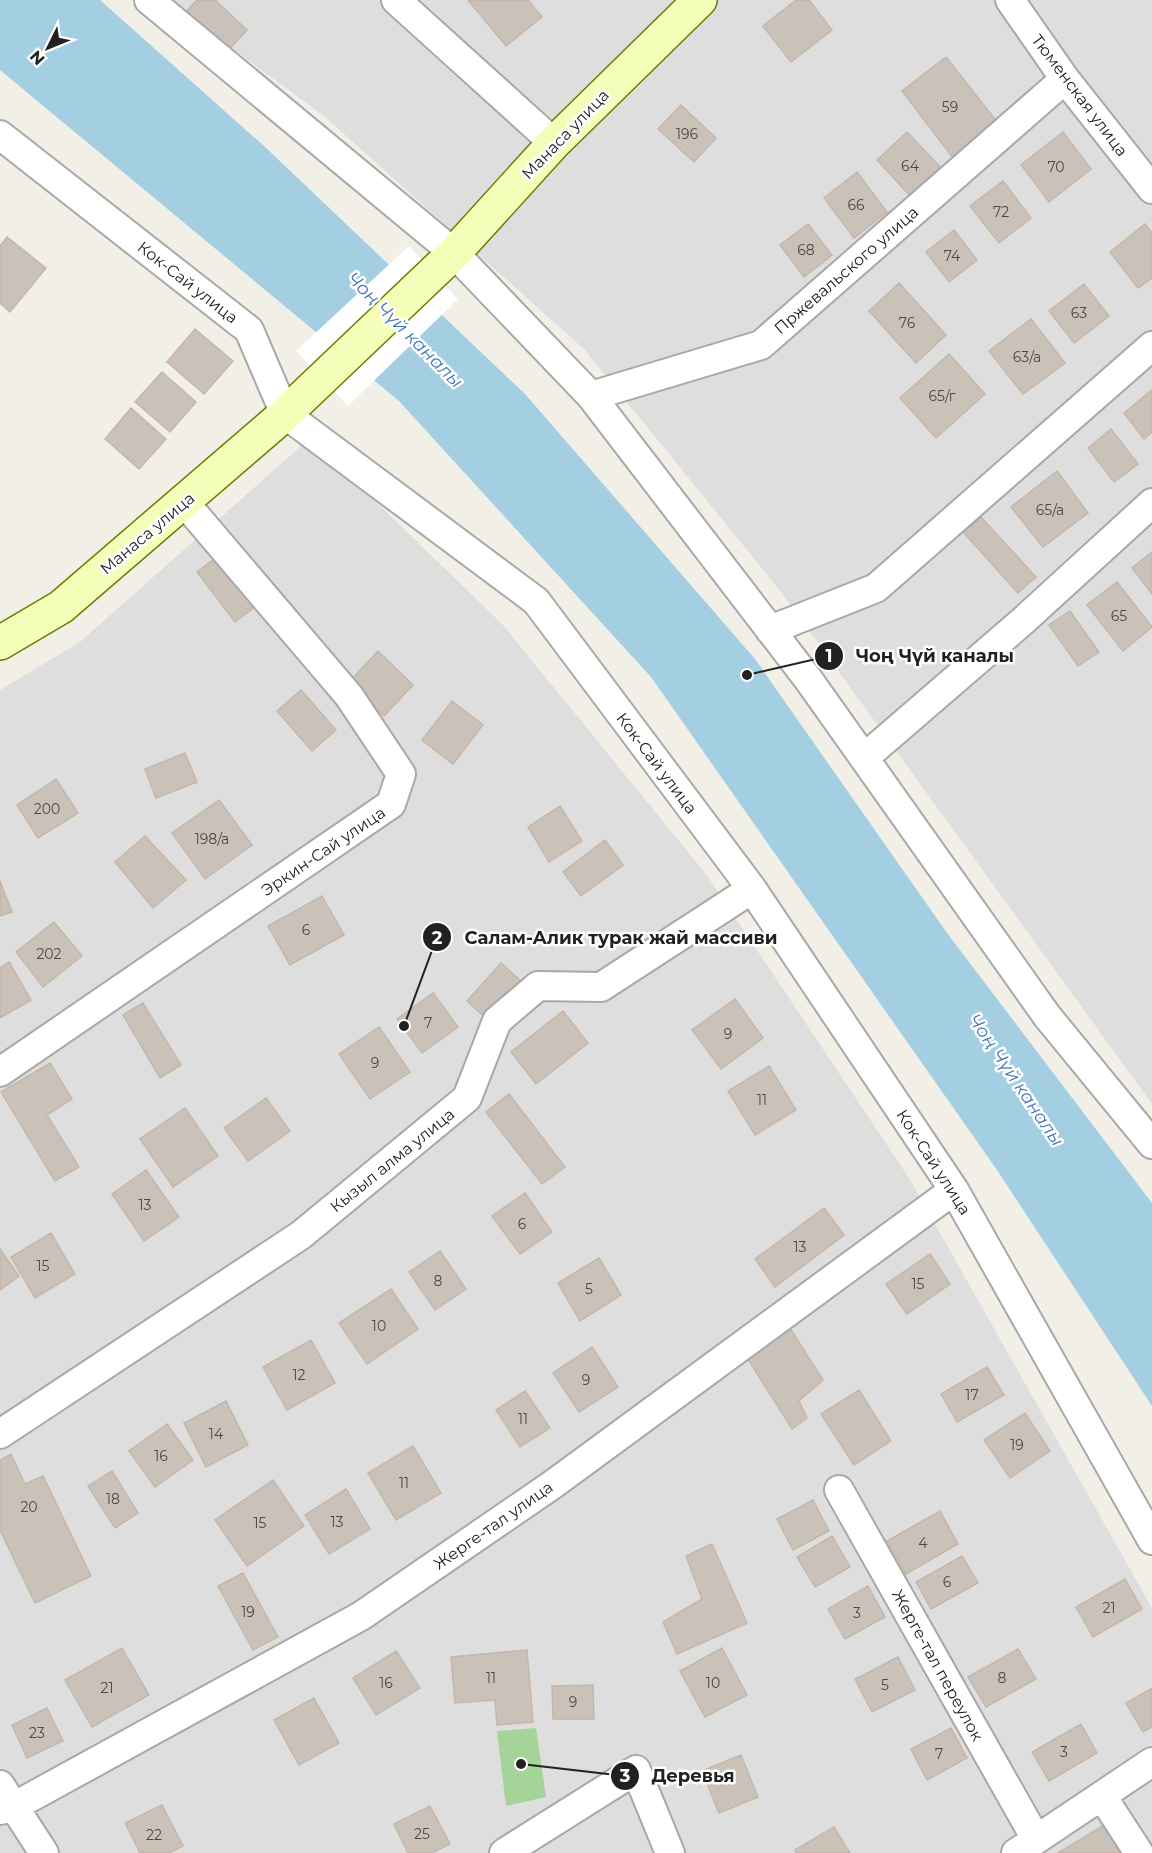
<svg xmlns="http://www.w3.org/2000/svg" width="1152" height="1853" font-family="Montserrat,sans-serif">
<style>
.residential{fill:#dfdede}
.forest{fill:#a5d499}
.water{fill:#a4cfe2}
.pier{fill:#fff}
.building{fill:#cac2b9;stroke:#c5b7a8;stroke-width:1.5}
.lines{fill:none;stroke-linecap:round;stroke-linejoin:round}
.street-casing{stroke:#a8a8a8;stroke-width:32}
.secondary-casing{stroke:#677f00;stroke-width:36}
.street{stroke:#fff;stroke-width:28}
.secondary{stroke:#f5feb8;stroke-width:33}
.labels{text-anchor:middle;stroke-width:5;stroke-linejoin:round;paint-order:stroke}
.number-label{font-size:14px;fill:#4b4947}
.street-label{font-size:16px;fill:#212121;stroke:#fff}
.water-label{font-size:18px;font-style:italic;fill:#4575b9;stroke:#fff}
.leader{fill:none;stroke:#212121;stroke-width:2}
.callout-dot{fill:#212121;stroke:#fff;stroke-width:2}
.mark-label{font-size:18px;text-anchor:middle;font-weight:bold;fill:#fff}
.callout-label{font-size:18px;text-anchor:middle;font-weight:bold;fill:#212121;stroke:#fff;stroke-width:5;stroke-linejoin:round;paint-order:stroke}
</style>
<rect width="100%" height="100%" fill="#f2efe7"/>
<path class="residential" d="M167 0H1152V1104L781 592 584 349 325 117Z
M310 438 502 624 706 874 909 1178 1152 1608V1853H0V690L80 642Z"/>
<path class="forest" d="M536 1728 546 1797 506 1806 497 1731Z"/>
<path class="water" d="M0 0H100L264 146 525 394 755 659 947 933 1152 1203V1406L997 1170 651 677 399 401 0 70Z"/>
<path class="pier" d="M409 246 458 299 348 406 296 351Z"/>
<path class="building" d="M197 0H215L247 30 223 56 181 17Z
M468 0H528L542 17 506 46Z
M796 0H809L832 30 791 62 763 26Z
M946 57 998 123 953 158 902 91Z
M681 105 716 138 694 162 658 129Z
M907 132 944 171 913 199 877 160Z
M1063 132 1091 169 1049 202 1021 165Z
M857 172 887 212 854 238 824 198Z
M1003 181 1031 218 999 243 970 206Z
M808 224 832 255 804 277 780 245Z
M1145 224 1152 233V278L1138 288 1110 252Z
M954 230 977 260 949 282 926 252Z
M7 237 46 268 10 312 0 303V246Z
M899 283 946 335 916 363 869 311Z
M1084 284 1109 316 1074 343 1049 311Z
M1031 319 1065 363 1023 394 989 351Z
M195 329 233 361 204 394 167 362Z
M949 354 985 394 936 438 900 398Z
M162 372 196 402 170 432 135 402Z
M1152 390V432L1144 439 1124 413Z
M131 408 166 439 139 469 105 439Z
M1111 429 1138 464 1114 482 1088 448Z
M1057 471 1088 513 1043 547 1011 507Z
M981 517 1036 577 1018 593 964 533Z
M1152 552V594L1132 568Z
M218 556 256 606 235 622 197 572Z
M1117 582 1152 627 1123 651 1087 605Z
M1070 611 1099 652 1078 666 1049 625Z
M378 651 413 685 384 716 348 683Z
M301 690 336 730 312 751 277 711Z
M452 701 483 725 453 764 422 740Z
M185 753 197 782 156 798 145 769Z
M56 779 78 813 38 838 17 805Z
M219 800 252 845 205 879 172 833Z
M560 806 582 841 549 862 528 827Z
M145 836 186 880 153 908 115 862Z
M605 840 623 865 581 896 563 872Z
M0 881 12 912 0 916Z
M322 896 344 935 290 965 268 926Z
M54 922 82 956 43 987 16 952Z
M9 962 31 1000 0 1018V968Z
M501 963 521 981 487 1019 467 1001Z
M433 993 458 1027 422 1053 397 1019Z
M735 999 763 1038 721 1069 692 1030Z
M143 1003 181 1065 160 1078 123 1015Z
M563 1011 588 1043 536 1084 511 1052Z
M379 1027 410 1072 370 1099 339 1054Z
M50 1063 72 1099 47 1115 79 1167 55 1181 1 1092Z
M769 1066 796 1110 755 1135 728 1091Z
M509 1094 565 1167 542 1184 486 1112Z
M266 1098 290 1131 248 1161 224 1128Z
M185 1108 218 1156 173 1187 140 1139Z
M146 1170 179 1217 144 1241 112 1194Z
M525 1193 552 1232 520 1254 492 1216Z
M824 1208 844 1235 775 1287 755 1259Z
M51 1233 75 1274 35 1298 11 1257Z
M0 1249 19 1276 0 1290Z
M440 1251 466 1289 435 1310 409 1272Z
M930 1254 950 1284 907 1314 886 1284Z
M599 1258 621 1295 580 1321 558 1283Z
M391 1289 418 1329 367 1364 339 1323Z
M786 1322 823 1380 799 1401 807 1418 792 1429 746 1356Z
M311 1340 335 1383 287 1410 263 1367Z
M592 1347 618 1387 579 1412 553 1373Z
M987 1367 1004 1395 957 1422 941 1394Z
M859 1390 891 1441 854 1465 821 1414Z
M525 1391 550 1428 520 1447 496 1410Z
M226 1401 248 1445 206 1467 184 1423Z
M1025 1413 1050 1451 1010 1478 984 1440Z
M167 1424 193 1460 155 1487 129 1451Z
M413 1446 441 1493 396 1520 368 1473Z
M11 1454 25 1484 43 1476 91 1576 35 1603 0 1530V1460Z
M112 1471 138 1513 115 1528 88 1486Z
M273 1480 304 1526 247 1566 215 1520Z
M346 1489 370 1529 329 1554 305 1515Z
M813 1500 829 1531 793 1550 777 1519Z
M940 1511 958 1544 906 1574 887 1541Z
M832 1536 850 1567 815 1587 797 1557Z
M712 1544 747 1623 677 1654 663 1622 702 1599 686 1556Z
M962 1556 978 1583 931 1609 916 1582Z
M243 1573 278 1637 253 1650 218 1586Z
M1125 1579 1142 1609 1093 1637 1076 1607Z
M868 1586 885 1617 845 1639 828 1609Z
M122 1648 149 1695 92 1727 65 1680Z
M722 1648 747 1695 705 1717 680 1671Z
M1018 1649 1036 1679 986 1707 968 1677Z
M527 1650 533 1722 497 1725 495 1700 455 1703 451 1657Z
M396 1651 420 1688 376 1715 353 1678Z
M898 1657 915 1690 872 1712 855 1679Z
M593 1685 594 1719H553L552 1686Z
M1152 1688V1727L1143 1732 1126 1703Z
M314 1698 339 1743 299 1765 274 1720Z
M47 1708 63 1741 27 1758 12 1725Z
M1081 1724 1097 1753 1049 1781 1032 1752Z
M951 1728 967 1758 927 1780 911 1749Z
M741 1755 758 1797 719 1813 702 1771Z
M162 1805 183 1846 169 1853H140L125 1823Z
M430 1806 450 1844 432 1853H408L394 1824Z
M1104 1825 1121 1853H1058Z
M834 1827 850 1853H796L795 1850Z"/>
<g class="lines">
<defs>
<path id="street" d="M149 0 454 253 591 396 808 679 1047 1016 1152 1144
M396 0 554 143
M1010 0 1065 79 1152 189
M0 135 249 330 285 414 536 601 752 889 954 1190 1152 1540
M591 396 761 345 1065 79
M770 630 876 588 1152 346
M864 758 1024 620 1152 503
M0 1072 391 804 401 774 349 696 184 502
M0 1434 301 1235 467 1098 497 1021 538 986 601 987 752 889
M839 1490 1036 1839
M0 1785 44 1853
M1102 1796 1139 1853
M0 1810 13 1807 361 1616 552 1485 954 1190
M504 1853 636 1770 670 1853
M1016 1853 1152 1762"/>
<path id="secondary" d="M0 643 61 607 285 414 454 253 554 143 700 0"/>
</defs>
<use href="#street" class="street-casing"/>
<use href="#secondary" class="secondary-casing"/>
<use href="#street" class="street"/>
<use href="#secondary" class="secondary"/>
</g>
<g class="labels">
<g class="number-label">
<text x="950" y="112">59</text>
<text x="687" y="139">196</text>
<text x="910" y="171">64</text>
<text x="1056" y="172">70</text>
<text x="856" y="210">66</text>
<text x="1001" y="217">72</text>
<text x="806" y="255">68</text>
<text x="952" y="261">74</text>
<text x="1079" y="318">63</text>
<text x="907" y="328">76</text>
<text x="1027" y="362">63/a</text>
<text x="942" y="401">65/г</text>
<text x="1050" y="515">65/а</text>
<text x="1119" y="621">65</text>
<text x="47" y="814">200</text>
<text x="212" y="844">198/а</text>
<text x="306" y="935">6</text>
<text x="49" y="959">202</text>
<text x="428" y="1028">7</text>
<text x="728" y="1039">9</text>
<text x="375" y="1068">9</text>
<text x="762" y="1105">11</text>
<text x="145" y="1210">13</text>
<text x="522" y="1229">6</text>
<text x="800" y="1252">13</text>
<text x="43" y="1271">15</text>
<text x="438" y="1286">8</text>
<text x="918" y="1289">15</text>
<text x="589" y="1294">5</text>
<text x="379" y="1331">10</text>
<text x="299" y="1380">12</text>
<text x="586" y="1385">9</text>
<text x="972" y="1400">17</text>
<text x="523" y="1424">11</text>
<text x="216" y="1439">14</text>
<text x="1017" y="1450">19</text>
<text x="161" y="1461">16</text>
<text x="404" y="1488">11</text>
<text x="113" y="1504">18</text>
<text x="29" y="1512">20</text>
<text x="337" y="1527">13</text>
<text x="260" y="1528">15</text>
<text x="923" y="1548">4</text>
<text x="947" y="1587">6</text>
<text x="1109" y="1613">21</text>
<text x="248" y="1617">19</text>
<text x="857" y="1618">3</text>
<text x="491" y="1683">11</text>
<text x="1002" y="1683">8</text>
<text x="386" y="1688">16</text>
<text x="713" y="1688">10</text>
<text x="885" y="1690">5</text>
<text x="107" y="1693">21</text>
<text x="573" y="1707">9</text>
<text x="37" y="1738">23</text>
<text x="1064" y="1757">3</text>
<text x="939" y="1759">7</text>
<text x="422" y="1839">25</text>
<text x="154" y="1840">22</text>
</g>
<g class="street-label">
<text transform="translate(1080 95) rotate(53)" y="6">Тюменская улица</text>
<text transform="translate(565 134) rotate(-46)" y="6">Манаса улица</text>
<text transform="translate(846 270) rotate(-41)" y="6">Пржевальского улица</text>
<text transform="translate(188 282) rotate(38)" y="6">Кок-Сай улица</text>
<text transform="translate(147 533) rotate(-40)" y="6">Манаса улица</text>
<text transform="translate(657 763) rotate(53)" y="6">Кок-Сай улица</text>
<text transform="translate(323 851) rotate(-34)" y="6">Эркин-Сай улица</text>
<text transform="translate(392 1160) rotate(-39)" y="6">Кызыл алма улица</text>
<text transform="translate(934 1162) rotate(57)" y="6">Кок-Сай улица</text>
<text transform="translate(493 1525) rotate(-35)" y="6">Жерге-тал улица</text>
<text transform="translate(938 1665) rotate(61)" y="6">Жерге-тал переулок</text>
</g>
<g class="water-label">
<text transform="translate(405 330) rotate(45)" y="6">Чоң Чүй каналы</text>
<text transform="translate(1016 1080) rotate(56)" y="6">Чоң Чүй каналы</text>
</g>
</g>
<path class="leader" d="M747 675L829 656M404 1026L437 937M521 1764L625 1776"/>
<g class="callout-dot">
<circle cx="747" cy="675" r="6"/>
<circle cx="404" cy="1026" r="6"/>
<circle cx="521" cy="1764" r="6"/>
<circle cx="829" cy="656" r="15"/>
<circle cx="437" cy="937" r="15"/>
<circle cx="625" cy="1776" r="15"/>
</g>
<g class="mark-label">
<text x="829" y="662">1</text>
<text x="437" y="944">2</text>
<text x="625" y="1782">3</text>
</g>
<g class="callout-label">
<text x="935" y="662">Чоң Чүй каналы</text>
<text x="621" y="944">Салам-Алик турак жай массиви</text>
<text x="693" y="1782">Деревья</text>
</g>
<g transform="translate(48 48) rotate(227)" stroke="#ffffff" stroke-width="4.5" paint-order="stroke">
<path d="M0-4.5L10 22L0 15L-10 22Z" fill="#212121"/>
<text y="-9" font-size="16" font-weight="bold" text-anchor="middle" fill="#212121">N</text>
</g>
</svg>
